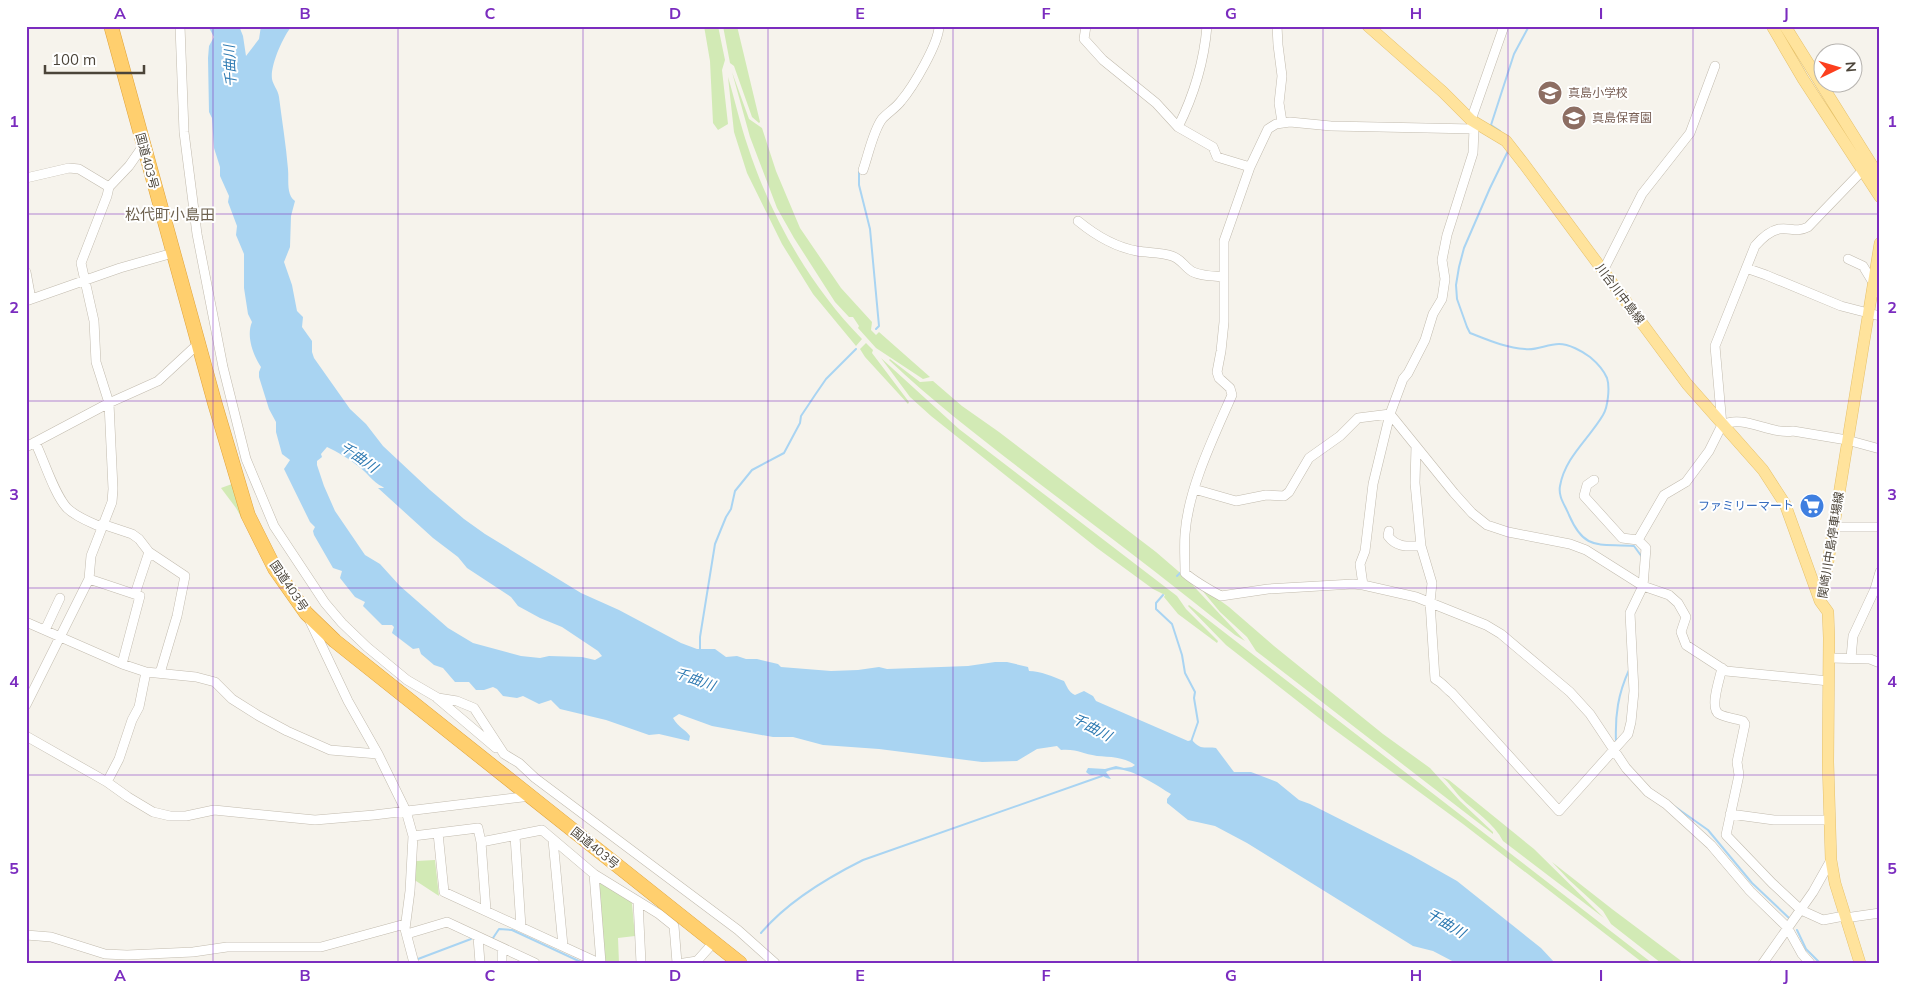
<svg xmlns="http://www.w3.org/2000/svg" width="1906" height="989" font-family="Mulish,'Noto Sans JP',sans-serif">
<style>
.green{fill:#d2eab5}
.water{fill:#a9d4f2;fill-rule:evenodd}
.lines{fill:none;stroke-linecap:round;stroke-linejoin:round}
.stream{stroke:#a9d4f2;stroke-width:2}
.minor-casing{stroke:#c2bbae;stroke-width:10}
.major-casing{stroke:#e6c16a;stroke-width:12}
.highway-casing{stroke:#e0a43c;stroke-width:15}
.minor{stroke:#fff;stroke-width:9}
.major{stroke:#ffe39c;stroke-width:11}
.highway{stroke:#ffcf6e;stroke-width:14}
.grid{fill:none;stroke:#7b2cbf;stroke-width:1;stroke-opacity:0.55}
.labels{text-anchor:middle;stroke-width:4;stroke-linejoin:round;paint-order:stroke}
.education-label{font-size:12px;fill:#785e54;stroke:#fff;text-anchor:start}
.street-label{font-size:12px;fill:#4b4439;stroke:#fff}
.shop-label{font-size:12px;fill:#366cbe;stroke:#fff;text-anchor:end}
.water-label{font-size:14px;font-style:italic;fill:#2e7ab2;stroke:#fff}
.quarter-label{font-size:15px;fill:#6e6250;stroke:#fff}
.neatline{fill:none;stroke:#7b2cbf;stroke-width:2}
.grid-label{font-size:16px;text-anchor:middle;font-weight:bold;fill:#7b2cbf}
</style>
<rect width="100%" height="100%" fill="#f6f3ec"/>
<path class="green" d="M704 26H718L725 60 722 70 728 124 718 130 713 123 710 61Z
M723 26H737L760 122 759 123 752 117 734 66 730 63Z
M732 72 749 119 762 128 776 171 800 228 841 288 872 322 871 330 876 335 879 332 930 377 923 379 876 348 858 328 859 326 853 317H849L835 302 794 238 777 208 750 137Z
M728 77C735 100 740 124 748 147 771 217 810 286 862 339L856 346 813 294 782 244 747 173 734 132Z
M866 343 873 350 872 353 909 402 908 404 865 357 860 349Z
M881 358 959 429 1177 596 1186 609 1218 641 1217 643 1178 614 1164 597 1165 595 1153 589 1097 548 931 416 910 397Z
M890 359 920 382 933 381 962 406 999 432 1156 552 1185 577 1245 641 1235 635C1170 582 1103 532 1036 481 986 442 935 404 889 360Z
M232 484 250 533 236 508 221 488Z
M1196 583 1229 607 1274 646 1383 734 1430 768 1460 801 1493 832V834L1256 651 1247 637 1220 612Z
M1189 605 1652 963H1643L1463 824 1328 725 1226 645 1188 606Z
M1442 777 1449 780 1534 849 1604 918 1503 841C1494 823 1475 812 1461 798 1454 791 1450 783 1442 777Z
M435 860 439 896 413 879 416 861Z
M1552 862 1612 909 1684 963H1661L1611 924 1603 911 1568 879Z
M603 881 631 900 632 904 635 936 618 938 619 963 605 961 598 885Z"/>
<path class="water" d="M208 26H239L243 36 246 56 259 39 261 26H292C283 36 270 66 272 79 273 85 278 90 279 97 282 121 286 145 288 169 289 180 286 195 295 201L291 216 290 247 284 262 292 285 297 311 303 317 302 327 312 341V352L314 358 350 409 366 424 383 446 430 490 464 519 485 534 581 593 619 610 681 643 697 649H715L726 657 737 656 746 659H757L778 664 781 667 831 671 858 670 879 667 887 669 968 666 995 662H1007L1028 667 1029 671C1040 671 1054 677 1064 681 1067 686 1068 692 1075 695L1084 691 1093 696 1096 701 1188 741 1192 740C1201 751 1205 746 1216 748L1234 772H1251L1277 782 1299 800 1310 804 1411 855 1457 881 1541 948 1555 963H1456L1433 951 1413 946 1247 843 1215 826 1188 820 1167 803V799L1171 794C1156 785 1123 761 1106 772L1111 779C1107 779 1104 776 1100 775 1094 774 1091 777 1086 772L1088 768 1105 769 1116 766 1124 768 1132 767 1135 765C1125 757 1110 757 1097 756 1082 754 1079 749 1061 750L1057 746 1037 749 1017 761 982 762 879 749 823 745 793 737H773L712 726 679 714 673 718C679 728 686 730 690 736L689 741 659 734 649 735 606 720 560 709 551 700 539 704 523 696 517 698 503 696 497 689 493 687 484 690H476L469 682H455L443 668 434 665 421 654 419 648 413 649 392 633 394 627 392 625H382L363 606 365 602 355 597 340 578 342 571 333 568 314 535 313 531 315 527 310 522 284 469 290 460 282 454 276 432V422L269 409 259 377V372L261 367C253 355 246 336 252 322L248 314 244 288V254L236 235 237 226 228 202 229 196 220 176V167L214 148 212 118 209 112 208 58 209 46 214 37ZM327 447C338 452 348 458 358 466 369 474 371 481 383 487L384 488H378L433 538 458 557 467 568 511 597 518 606 540 618 562 627 598 651 602 656 595 660 582 657 549 656 540 658 521 656 473 643 448 628 400 586 380 564 365 555 335 511 324 486 317 465V461L322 457 321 454Z"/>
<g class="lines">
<path class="stream" d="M1500 131 1491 125 1514 54 1529 26
M1508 151 1490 188 1464 248 1459 267 1456 285 1457 299 1467 327 1470 333C1488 340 1506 348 1525 349 1536 351 1547 344 1559 344 1569 344 1582 351 1590 357 1596 362 1604 371 1607 378 1610 387 1608 407 1603 415 1589 439 1565 457 1560 486 1558 497 1565 505 1569 515 1585 552 1599 543 1634 546L1642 557
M859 171V185L870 229 879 326 876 329
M1177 576 1181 572
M1163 595 1156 603V609L1172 624 1182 655 1185 673 1195 692 1194 698 1198 722 1191 742
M700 651V637L715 544 726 517 731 509 735 491 752 470 784 453 800 423 801 416 815 395 826 379 856 349
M1616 741C1615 715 1618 694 1629 670
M1674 806 1708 830 1752 883 1789 918
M1797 930 1806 949 1820 963
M761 933C787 902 827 878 863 860L1102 776
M493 938 499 929 512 930 583 963
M418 959 471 939"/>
<defs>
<path id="minor" d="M180 26 184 132 197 234 223 367 246 459 274 526 325 603 342 623 367 647 407 680 438 698 457 701 474 708 504 754 519 763 535 778 738 930 775 963
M1086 26 1084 39 1103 60 1156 103 1178 127 1213 147 1217 157 1250 167
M1277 26 1278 45 1282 76 1279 103 1282 122
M1178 127C1194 95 1204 62 1207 26
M1474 129 1331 126 1290 122 1276 124 1268 129 1250 167 1224 241V322L1221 351 1217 372 1219 378 1230 388 1232 395C1214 436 1188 489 1185 534 1184 547 1185 560 1185 573 1194 581 1210 590 1221 596L1268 589 1353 584 1363 585 1416 597 1486 625 1501 634 1570 692 1590 714 1626 768 1648 792 1666 804 1711 845 1750 891 1787 927 1802 954 1810 963
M863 170C868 156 873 131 882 119 887 113 896 108 901 101 913 87 939 43 939 26
M26 178 69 168 79 169 109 187
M1078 221C1095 235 1115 247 1137 251 1149 253 1160 252 1172 256 1181 259 1183 265 1190 270 1197 276 1214 276 1224 277
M1848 259 1863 266 1880 294
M1746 268 1766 275 1841 306 1880 316
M1603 271 1642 194 1690 133 1715 66
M26 272 31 299
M26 301 120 268 173 253
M1390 414 1454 493 1472 513 1487 525 1508 532 1570 544 1586 550 1643 586 1669 595 1678 603 1686 617 1681 632 1686 645 1726 671 1829 681
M1722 425C1744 414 1770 435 1793 431L1847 440 1880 449
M35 442C44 460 54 494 67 508 76 517 90 522 101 527
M1416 446 1415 483 1421 546 1432 583 1430 602 1435 679C1443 683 1446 689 1452 693L1559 811 1628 734 1631 722 1634 691 1630 613 1643 586 1646 548 1638 540 1664 495 1686 482 1709 451 1722 425 1715 346 1755 246C1761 239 1770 231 1779 229 1790 227 1796 233 1808 227L1862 171
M26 447 109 403 158 381 198 344
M1594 480 1587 485 1584 496 1622 538 1638 540
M1194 489 1236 501 1266 495 1284 496 1289 492 1309 458 1340 436 1358 418 1390 414
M102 524 132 534 139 539 149 552 185 576 177 616 160 673
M1834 527H1880
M1389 531 1388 536C1397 548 1408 546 1421 546
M89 579 140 596 122 664
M1363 585 1360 564 1365 551 1373 484 1390 414 1403 379 1408 373 1425 340 1433 314 1442 299 1445 279 1442 260 1447 235 1473 153 1474 129 1471 120 1504 26
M135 594 149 552
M310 621 348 701 378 754 406 811 413 836 410 891 405 929 414 963
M26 622 122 664 146 672 196 677 215 682 232 699 259 716 287 731 330 750 378 754
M45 630 60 598
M1830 658 1870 659 1880 663
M1851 658 1853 636 1875 589 1880 572
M1722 668C1720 678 1709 708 1719 714 1726 718 1735 718 1743 721L1745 724 1737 762 1739 775 1726 835 1772 883 1801 910 1823 920 1844 916
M437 698 496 748
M26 705 89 579 91 556 112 502 113 489 109 403 96 362 94 321 81 263 107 196 109 187 129 166 143 146
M26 736 107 782 128 797 153 812 170 816H186L214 810 315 820 374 815 531 796
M107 782 119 759 132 720 139 707 146 672
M1730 814 1774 820H1829
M438 833 444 892 599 963
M413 836 478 828 481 842 542 830 594 874 659 914 674 926 677 963
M515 836 521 927
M553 840 563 946
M481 842 486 910
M594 874 601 963
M638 901 641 963
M1845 918 1880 913
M407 934 447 922 535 963
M26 935 51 937 105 954 127 955 193 952 227 947H321L405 924
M478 937 480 963
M502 963V948
M684 963 697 961 714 942
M1763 963 1813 892 1831 860"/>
<path id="major" d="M1368 26 1443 92 1471 120 1506 141 1524 164 1687 384 1763 470 1785 504 1820 601
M1772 26 1803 79 1880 197
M1785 26 1880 178
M1860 963 1835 883 1831 860 1828 762 1829 638 1828 612 1820 601 1827 568 1880 243"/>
<path id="highway" d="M111 26 215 404 248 515 275 569 306 613 335 641 740 963"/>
</defs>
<use href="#minor" class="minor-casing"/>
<use href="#major" class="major-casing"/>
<use href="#highway" class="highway-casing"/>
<use href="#minor" class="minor"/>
<use href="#major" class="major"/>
<use href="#highway" class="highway"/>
</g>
<path class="grid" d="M213 26V963M398 26V963M583 26V963M768 26V963M953 26V963M1138 26V963M1323 26V963M1508 26V963M1693 26V963M26 214H1880M26 401H1880M26 588H1880M26 775H1880"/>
<defs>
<symbol id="school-disc" viewBox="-11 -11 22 22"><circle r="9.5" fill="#8d6e63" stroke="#fff"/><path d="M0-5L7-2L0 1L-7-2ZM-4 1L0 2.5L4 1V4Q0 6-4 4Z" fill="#fff"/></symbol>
<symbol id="supermarket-disc" viewBox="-11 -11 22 22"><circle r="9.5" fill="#3f7fe0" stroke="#fff"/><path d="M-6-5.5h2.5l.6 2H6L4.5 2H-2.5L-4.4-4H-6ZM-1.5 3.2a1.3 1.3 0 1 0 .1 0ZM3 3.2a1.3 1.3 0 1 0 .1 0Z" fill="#fff"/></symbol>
</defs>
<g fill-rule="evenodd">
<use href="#school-disc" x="1536" y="79" width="28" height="28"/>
<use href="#school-disc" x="1560" y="104" width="28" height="28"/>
<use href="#supermarket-disc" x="1798" y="492" width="28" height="28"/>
</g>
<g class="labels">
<g class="education-label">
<text x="1568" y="97">真島小学校</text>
<text x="1592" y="122">真島保育園</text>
</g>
<g class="street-label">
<text transform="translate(147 161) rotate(75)" y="4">国道403号</text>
<text transform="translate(1620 294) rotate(53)" y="4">川合川中島線</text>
<text transform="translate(1831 545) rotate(-81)" y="4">関崎川中島停車場線</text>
<text transform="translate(289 586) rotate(56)" y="4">国道403号</text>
<text transform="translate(595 848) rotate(39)" y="4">国道403号</text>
</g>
<g class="shop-label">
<text x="1794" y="510">ファミリーマート</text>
</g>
<g class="water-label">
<text transform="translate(230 66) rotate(-93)" y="5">千曲川</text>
<text transform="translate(359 457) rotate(35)" y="5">千曲川</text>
<text transform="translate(695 679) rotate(20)" y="5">千曲川</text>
<text transform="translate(1092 727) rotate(28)" y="5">千曲川</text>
<text transform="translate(1446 923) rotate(31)" y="5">千曲川</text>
</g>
<g class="quarter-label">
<text x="170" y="220">松代町小島田</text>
</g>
</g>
<rect width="1906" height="989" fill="none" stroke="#ffffff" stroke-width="55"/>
<g transform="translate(1838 68) rotate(85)"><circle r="24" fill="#ffffff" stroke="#b7b4b0"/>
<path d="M0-4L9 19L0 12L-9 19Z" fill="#fc3f1d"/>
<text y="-8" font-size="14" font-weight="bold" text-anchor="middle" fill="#4b4439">N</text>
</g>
<path d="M45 65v8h99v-8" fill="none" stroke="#4b4439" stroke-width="2.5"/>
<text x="52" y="65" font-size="15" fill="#4b4439" stroke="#ffffff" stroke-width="4" paint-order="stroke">100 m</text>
<rect x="28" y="28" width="1850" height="934" class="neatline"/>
<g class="grid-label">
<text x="120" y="19">A</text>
<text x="305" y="19">B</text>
<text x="490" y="19">C</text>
<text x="675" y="19">D</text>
<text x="860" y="19">E</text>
<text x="1046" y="19">F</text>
<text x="1231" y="19">G</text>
<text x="1416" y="19">H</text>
<text x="1601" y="19">I</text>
<text x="1786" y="19">J</text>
<text x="14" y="127">1</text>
<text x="1892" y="127">1</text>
<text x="14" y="313">2</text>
<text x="1892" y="313">2</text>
<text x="14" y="500">3</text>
<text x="1892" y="500">3</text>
<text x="14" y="687">4</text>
<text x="1892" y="687">4</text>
<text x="14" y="874">5</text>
<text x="1892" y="874">5</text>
<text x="120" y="981">A</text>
<text x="305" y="981">B</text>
<text x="490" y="981">C</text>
<text x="675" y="981">D</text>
<text x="860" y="981">E</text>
<text x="1046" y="981">F</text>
<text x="1231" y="981">G</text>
<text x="1416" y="981">H</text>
<text x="1601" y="981">I</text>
<text x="1786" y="981">J</text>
</g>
</svg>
